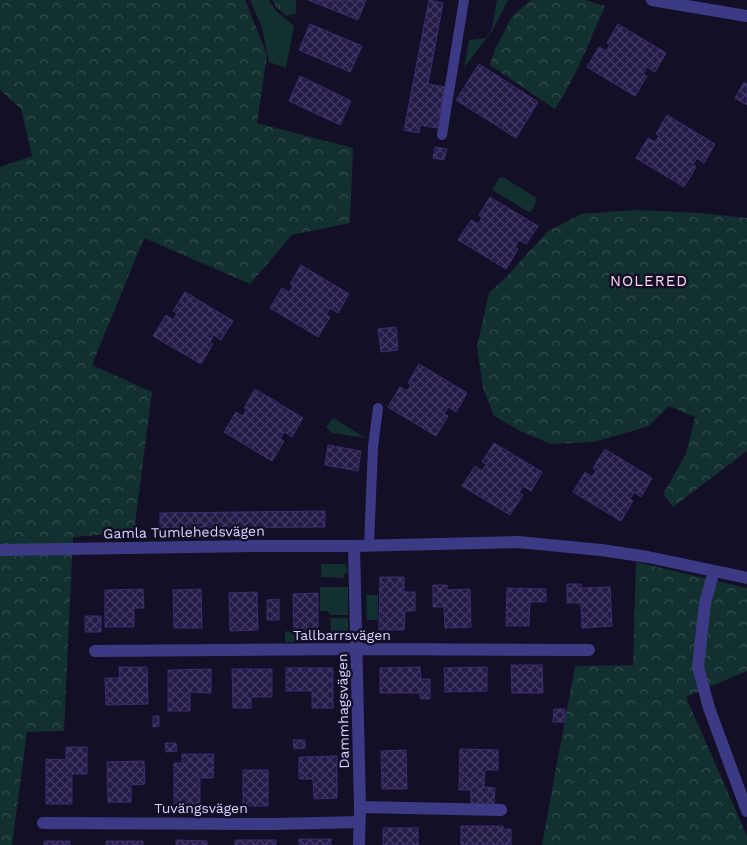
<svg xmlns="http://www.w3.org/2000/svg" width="747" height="845" font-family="'Work Sans',sans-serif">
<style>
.green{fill:#12302f}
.forest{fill:url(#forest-crowns)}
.park{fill:url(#park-tufts)}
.building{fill:url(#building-cross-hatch);stroke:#3b2d73}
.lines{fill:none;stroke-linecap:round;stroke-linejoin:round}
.lane{stroke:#3d3a85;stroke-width:10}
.street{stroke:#3d3a85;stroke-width:12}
.labels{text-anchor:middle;stroke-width:5;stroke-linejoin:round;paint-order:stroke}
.street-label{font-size:14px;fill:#d9d4ff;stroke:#130f26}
.neighbourhood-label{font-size:15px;letter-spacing:1px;fill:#ffd6f0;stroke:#130f26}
</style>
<defs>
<pattern id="forest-crowns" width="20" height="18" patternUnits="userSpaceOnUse" patternTransform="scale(1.25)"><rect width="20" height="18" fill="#12302f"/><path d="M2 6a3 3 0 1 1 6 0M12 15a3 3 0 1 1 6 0" fill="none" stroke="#344d4e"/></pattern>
<pattern id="park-tufts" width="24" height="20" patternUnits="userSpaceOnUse" patternTransform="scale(1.25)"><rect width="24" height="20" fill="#12302f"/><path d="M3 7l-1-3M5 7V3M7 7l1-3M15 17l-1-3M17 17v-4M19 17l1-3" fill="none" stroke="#344d4e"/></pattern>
<pattern id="building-cross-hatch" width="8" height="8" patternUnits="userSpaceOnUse" patternTransform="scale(1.25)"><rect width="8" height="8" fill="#241b47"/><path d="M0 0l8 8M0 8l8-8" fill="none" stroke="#433b63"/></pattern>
</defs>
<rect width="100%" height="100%" fill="#130f26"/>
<path class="green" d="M250 0H269L276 11 294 26 286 68 269 62 262 28Z
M497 0H508L492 31 464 68 469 40 486 38 492 28Z
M503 177 535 197 537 199 532 211 530 212 527 211 492 190 499 178Z
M333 418 366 438 332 433 326 427Z
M321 564H345L348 570 347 573 344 574V578L321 577Z
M320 587H348V615H330L328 611H320Z
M366 595H378V620H367Z
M330 618H348V630L336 642H285V631L296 633 317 632 319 635 329 634 331 631Z"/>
<path class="forest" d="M0 0H245L267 55 257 123 353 148 350 223 292 235 250 284 144 238 92 365 152 392 134 532 73 537 64 731 27 732 12 845H0V167L32 156 21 109 0 90Z
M531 0H585L605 6C590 40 575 79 555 109L490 65 495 49 513 15Z
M635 210 702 213 747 218V451L673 507 663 494 686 454 695 417 669 406 649 426 594 442 551 444 522 432 494 416 483 388 477 346 489 293 507 276 548 231 581 214Z
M636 562 747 588V671L686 697 747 836V845H542L575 666 633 665Z"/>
<path class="park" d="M272 0H296V13L287 16 277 8Z"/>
<path class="building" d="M308 0H366L358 20Z
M429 0 443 3 428 84 445 87 437 128 420 125 419 133 404 130Z
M310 24 362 46 350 72 299 50Z
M618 24 666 53 655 72 647 67 643 74 647 76 635 96 587 67 599 47 606 51 610 45 607 43Z
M479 64 538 102 516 138 456 100Z
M300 76 351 101 340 125 289 101Z
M744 82 747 84V105L735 98Z
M667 115 715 144 704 163 697 158 693 165 696 167 684 187 636 158 648 138 655 142 659 136 656 134Z
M435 147 447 149 444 160 433 158Z
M490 197 538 226 526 244 519 240 515 247 518 249 506 269 458 240 471 220 478 224 482 217 479 215Z
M301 265 349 294 338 313 330 308 326 315 330 317 318 337 270 308 282 288 289 292 293 286 290 284Z
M185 292 233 321 221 340 214 335 210 342 213 344 201 364 153 336 166 315 173 320 177 313 173 311Z
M396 327 398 350 381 352 378 329Z
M419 364 467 393 456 412 448 407 444 414 448 416 436 436 388 407 400 387 407 391 411 385 408 383Z
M255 389 303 418 292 437 284 432 280 439 284 441 272 461 224 432 236 412 243 416 247 409 244 408Z
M494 443 542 472 531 491 523 486 519 493 523 495 510 515 462 486 475 466 482 471 486 464 482 462Z
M328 445 361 451 358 471 325 465Z
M605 449 652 478 641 497 634 492 630 499 633 501 621 521 573 492 585 472 592 477 596 470 593 468Z
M325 511V527L160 528V513Z
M380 577H404V592H415V611H405L404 630H379Z
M567 584H581V588L610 587 612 626 582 628 581 603H567Z
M433 585H447V590L470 589 471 627 445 628 444 607H433Z
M507 588 546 589V602H530L529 626H506Z
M143 589 144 608H134V627H105V590Z
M201 589 202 628H174L173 590Z
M257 592 258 630 230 631 229 593Z
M318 593V632H294L293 594Z
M279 599V620H267V600Z
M85 616H101V632H85Z
M511 665H542L543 693H512Z
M119 667H147L148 704 106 705 105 678H120Z
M420 667 421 679H430V699H420V693H380V668Z
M487 667V691L445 692 444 668Z
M286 668H333V708H312V691H286Z
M211 669V693L190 692V711H168V670Z
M232 669H272V697H251V708H233Z
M554 709H565V722H553Z
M153 716H159V726L153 727Z
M293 740H305V748L294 749Z
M165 743H176L177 751 166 752Z
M66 747H87V774H72V804H46V759L66 760Z
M460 749 498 750V770H485L484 787 495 788 494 805H471V790H459Z
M406 750 407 789H382L381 751Z
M182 754H214L213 778H200V808H174V763H182Z
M337 756V798L314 799 313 779H299V757Z
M144 761 145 784 131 785V802H108L107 762Z
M243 770H268V806H243Z
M461 826H503V829H511V845H461Z
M383 828H418V845H383Z
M299 839H331V845H299Z
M176 840 207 841V845H176Z
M235 840H276V845H235Z
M44 841H70V845H44Z
M106 841H143V845H106Z"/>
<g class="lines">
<path class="lane" d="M442 135 464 0
M369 545 373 447 378 408"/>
<path class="street" d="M652 0 747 16
M354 546 360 807 359 845
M0 550 255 546H354L518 542 601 550 648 557 747 578
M714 571 705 603 698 667 709 708 747 811
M95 651 357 649 589 650
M360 807 501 810
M43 823 275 824 359 822"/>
</g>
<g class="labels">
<g class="street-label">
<text transform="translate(184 532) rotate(-1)" y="5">Gamla Tumlehedsvägen</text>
<text x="342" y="640">Tallbarrsvägen</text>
<text transform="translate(343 711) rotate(-91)" y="5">Dammhagsvägen</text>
<text x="201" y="813">Tuvängsvägen</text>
</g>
<g class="neighbourhood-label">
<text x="649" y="286">NOLERED</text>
</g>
</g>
</svg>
